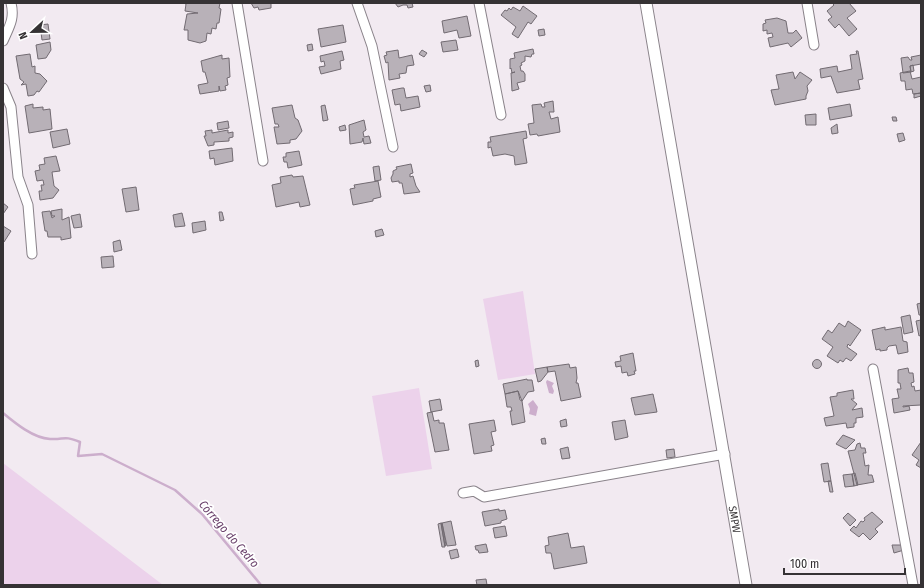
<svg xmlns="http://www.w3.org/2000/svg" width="924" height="588" font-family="'Fira Sans Condensed',sans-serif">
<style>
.green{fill:#ecd2eb}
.water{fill:#ccaecc}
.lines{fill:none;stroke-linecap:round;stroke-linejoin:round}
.stream{stroke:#ccaecc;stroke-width:2.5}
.building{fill:#b8b1b8;stroke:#726b72}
.minor-casing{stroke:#8a838a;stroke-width:11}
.tertiary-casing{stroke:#8a838a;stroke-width:13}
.minor{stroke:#fff;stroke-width:9}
.tertiary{stroke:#fff;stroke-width:11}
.labels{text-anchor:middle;stroke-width:3.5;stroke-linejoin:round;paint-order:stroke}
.street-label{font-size:11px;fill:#353234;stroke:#fff}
.water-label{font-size:12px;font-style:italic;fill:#6b426c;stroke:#fff}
</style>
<rect width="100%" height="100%" fill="#f2eaf1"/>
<path class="green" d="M523 291 535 374 498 380 483 299Z
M419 388 432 469 386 476 372 396Z
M3 463 163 585H3Z"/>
<path class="water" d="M547 380 554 383 552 386 554 391 553 394 549 393 546 382Z
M533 400 538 407 536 416 529 414 530 409 528 404Z"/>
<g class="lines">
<path class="stream" d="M3 413C15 423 33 438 50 439 65 440 63 435 80 442L78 456 102 454 175 490 202 514 261 585"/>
</g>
<path class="building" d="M183 3H220L219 8 221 9 219 23H217L216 29 212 28 211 34 207 33 206 41 200 43 188 40V30H184L187 14 198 13 185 11 186 4Z
M251 3H271V8L259 10 258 7 254 8Z
M395 3H412L413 7 408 8 407 5H403L398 7Z
M832 3H849L856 11 847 18 857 29 849 36 839 24 835 28 828 20 832 17 827 11 834 5Z
M523 6 537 16 531 24 528 22 518 38 512 34 516 27 501 15 505 10 507 11 509 8 511 10 513 7 520 11Z
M467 16 471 36 459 38 457 30 444 33 442 21Z
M777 18 786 21 788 33H793L796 30 802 38 791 47 788 43 770 47 768 38 773 37 772 33 767 34V30L763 31V24L766 23 765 20Z
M48 24 50 39 42 40 40 25Z
M343 25 346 42 321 47 318 29Z
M544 29 545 35 539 36 538 30Z
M456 40 458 50 443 52 441 42Z
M50 42 51 50 46 58 38 59 36 45Z
M312 44 313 50 308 51 307 45Z
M533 49 534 54H532L531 57 525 56V61L521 63 522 65 520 66 521 71H523L525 74V81L517 83 519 89 512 91 511 73 515 72 512 73 511 68 510 69V59L515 58 514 53Z
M398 50 399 58 412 55 414 65 407 66 406 73 399 74 400 78 389 80 388 62 386 63 384 56 387 55 386 52Z
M422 50 427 53 424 57 419 54Z
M342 51 344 60 340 61 341 69 321 74 319 67 325 66 324 61 321 62 320 56Z
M856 51H858L863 79 858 80 860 89 837 93 831 76 821 78 820 69 837 66 838 72 852 69 850 55 857 54Z
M30 54 32 67 35 66V73L40 74 47 81 39 92 37 91 34 95 28 96 26 84 21 85 24 82 20 79 16 56Z
M222 55V59L229 58 230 77 227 78 228 85 225 86 226 90 220 91 219 86V91L200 94 198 85 208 83 205 72H203L201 61Z
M921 55V64L910 66 911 72 903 73 901 58 908 57 910 60H912L911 57Z
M913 65 914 71 911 72 910 66Z
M910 71 912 79 921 77V93L913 94 912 89 906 90 905 81H901L900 73Z
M793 72 795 79 800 72 812 80 807 86 808 91 806 96V99L775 105 771 90 779 89 776 75Z
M430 85 431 91 426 92 424 86Z
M402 88H404L406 98 418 96 420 107 401 111 400 104 395 105 392 90Z
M921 93V96L914 98V94Z
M553 101 554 112H549L551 119 558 117 560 132 538 136 537 134 530 135 528 124 534 123 532 105 541 104 542 107H545L544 103Z
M33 104V108L43 107V110L50 109 52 129 29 133 25 106Z
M850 104 852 116 830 120 828 108Z
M292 105 295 118 298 120 302 131 296 139 290 140V143L277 144 274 127H279L278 124H275L272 108Z
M325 105 328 120 323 121 321 106Z
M816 114V125H806L805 115Z
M892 117H896L897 121H893Z
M364 120 366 130 363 132 364 137 369 136 371 143 364 144 363 138 362 142 350 144 349 125Z
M228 121 229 128 218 130 217 123Z
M837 124 838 133 832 134 831 128Z
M345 125 346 130 340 131 339 127Z
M67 129 70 144 53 148 50 132Z
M212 130V133L228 130V133L233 132V137L229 138V141L214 142V145L208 146 204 136H206L205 131Z
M526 131 527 138 523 139 527 163 515 165 514 156 505 154 493 156 491 147 488 148V142H491L490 137Z
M903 133 905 140 899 142 897 134Z
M232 148 233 161 215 165 214 158 210 159 209 151Z
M299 151 302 165 288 168 287 162H284L283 157H286V153Z
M56 156 60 171 52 172 54 186 59 190 53 198 40 200 39 191H42L41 185H44L43 180 37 181 35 171 40 170 39 165 45 164 44 158Z
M411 164 413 173 410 174V177L413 176 416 186 420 192 404 194 402 183H399V181L392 182 391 178 393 174V171L397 169 396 167Z
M379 166 381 180 375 181 373 167Z
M292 175 293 177 303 176 310 205 300 207 299 202 276 207 272 185 281 183 280 177Z
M378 181 381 197 373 199V201L353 205 350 189 355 188 354 185Z
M136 187 139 210 126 212 122 189Z
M3 203 8 207 3 214Z
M62 209V220L69 217 71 238 61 240V237H48L47 231H45L42 212 50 211 52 218 55 216H52L51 211Z
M219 212H222L224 220 220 221Z
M182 213 185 226 175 227 173 215Z
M80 214 82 227 74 228 71 216Z
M205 221 206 230 193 233 192 223Z
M3 226 11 231 4 242 3 241Z
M382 229 384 235 376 237 375 231Z
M120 240 122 250 114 252 113 242Z
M113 256 114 267 102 268 101 257Z
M921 303V315H919L917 304Z
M910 315 913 332 904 334 901 317Z
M921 320V335L919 336 916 321Z
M848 321 861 330 850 346 848 344 847 347 857 354 851 361 846 358 843 362 840 360 838 363 827 356 833 347 822 339 828 330 832 333 839 323 845 327Z
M885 327V330L901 327 903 341 907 342 908 352 898 354 896 345 889 346 887 348V350L880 351V349L876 350 872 330Z
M633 353 636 371H634L635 374 628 376 627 372 622 373 621 366 616 367 615 362 621 361 620 356Z
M812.5 364a4.5 4.5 0 1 1 9 0a4.5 4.5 0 1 1-9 0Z
M478 360 479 366 476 367 475 361Z
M569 364 570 368 576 367 577 378 576 383H578L581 397 561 401 555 371 548 372 547 367Z
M547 367 548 372 541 381 538 382 535 369Z
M908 368 909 373H913L914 382 911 383 912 387 914 386 915 391 921 390V405L903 406V407L909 406 910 410 894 413 892 399 899 398 897 389H901L900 383H898V370Z
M527 379V380H532L534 391 528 392 522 401 518 391 505 394 503 384Z
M853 390 854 399H851L857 404 852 410 862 408 863 417 856 418V423H854V427L847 428 846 423 826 426 824 418 834 416 830 397 837 396V393Z
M518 391 520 400 522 401 525 422 512 425 510 411H512L511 407H507L505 394Z
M653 394 657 412 635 415 631 398Z
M440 399 442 410 431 412 429 401Z
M432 412 434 421 439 420V423H444L449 450 435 452 427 413Z
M566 419 567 426 561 427 560 421Z
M494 420 496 431 491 432 494 445 491 446 492 451 474 454 469 424Z
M625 420 628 437 615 440 612 422Z
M843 435 855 440 846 449 836 444Z
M545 438 546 444H542L541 439Z
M921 442V468L916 465 919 460 912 455Z
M860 443 861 448H865L866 453H863L865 466 869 465 868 475H872L874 482 857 485 848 451 855 450 857 444Z
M568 447 570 458 562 459 560 449Z
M674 449 675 457 667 458 666 450Z
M828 463 831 481 824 482 821 464Z
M855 473 858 485 854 486 852 474Z
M852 474 854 486 845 487 843 475Z
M828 481H831L833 492H830Z
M499 509V511L505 510 507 519 501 521V523L485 526 482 512Z
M872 512 883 522 875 529 878 532 870 540 863 533 859 537 850 530 854 526 856 528 861 521 863 522 865 520 864 518Z
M848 513 856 520 850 526 843 518Z
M451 521 456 545 447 546 442 523Z
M441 523H442L446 545 445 546Z
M441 523 445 547H442L438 524Z
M505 526 507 536 495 538 493 528Z
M568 533 571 548 584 546 587 563 554 569 551 553H546L545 546 549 545 548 537Z
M486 544 488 552 479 553 478 550H476L475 546Z
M892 545H903L904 550 894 553Z
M457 549 459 557 451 559 449 551Z
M486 579 487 585H477L476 580Z"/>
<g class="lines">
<defs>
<path id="minor" d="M237 3 263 161
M357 3 372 46 393 147
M479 3 501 115
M807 3 814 45
M3 41C9 27 15 19 11 3
M3 88 11 107 18 177 28 205 32 254
M873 369 913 585
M463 493 474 491 484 497 725 454"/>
<g id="tertiary">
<path id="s1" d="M646 3 746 585"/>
</g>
</defs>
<use href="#minor" class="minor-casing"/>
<use href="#tertiary" class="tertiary-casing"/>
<use href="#minor" class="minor"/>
<use href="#tertiary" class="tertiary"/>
</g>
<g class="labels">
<g class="street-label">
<text dy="4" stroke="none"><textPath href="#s1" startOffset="524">SMPW</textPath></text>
</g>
<g class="water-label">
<text transform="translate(229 534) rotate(49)" y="4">Córrego do Cedro</text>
</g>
</g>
<rect width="924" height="588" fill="none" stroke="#353234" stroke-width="8"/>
<g transform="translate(32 32) rotate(248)" stroke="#ffffff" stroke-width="3" paint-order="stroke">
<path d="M0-3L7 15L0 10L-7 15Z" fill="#353234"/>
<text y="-6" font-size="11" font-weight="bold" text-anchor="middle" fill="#353234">N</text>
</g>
<path d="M784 568v6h121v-6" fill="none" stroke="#353234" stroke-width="2"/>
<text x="790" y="568" font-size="12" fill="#353234" stroke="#ffffff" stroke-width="3" paint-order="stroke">100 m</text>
</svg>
